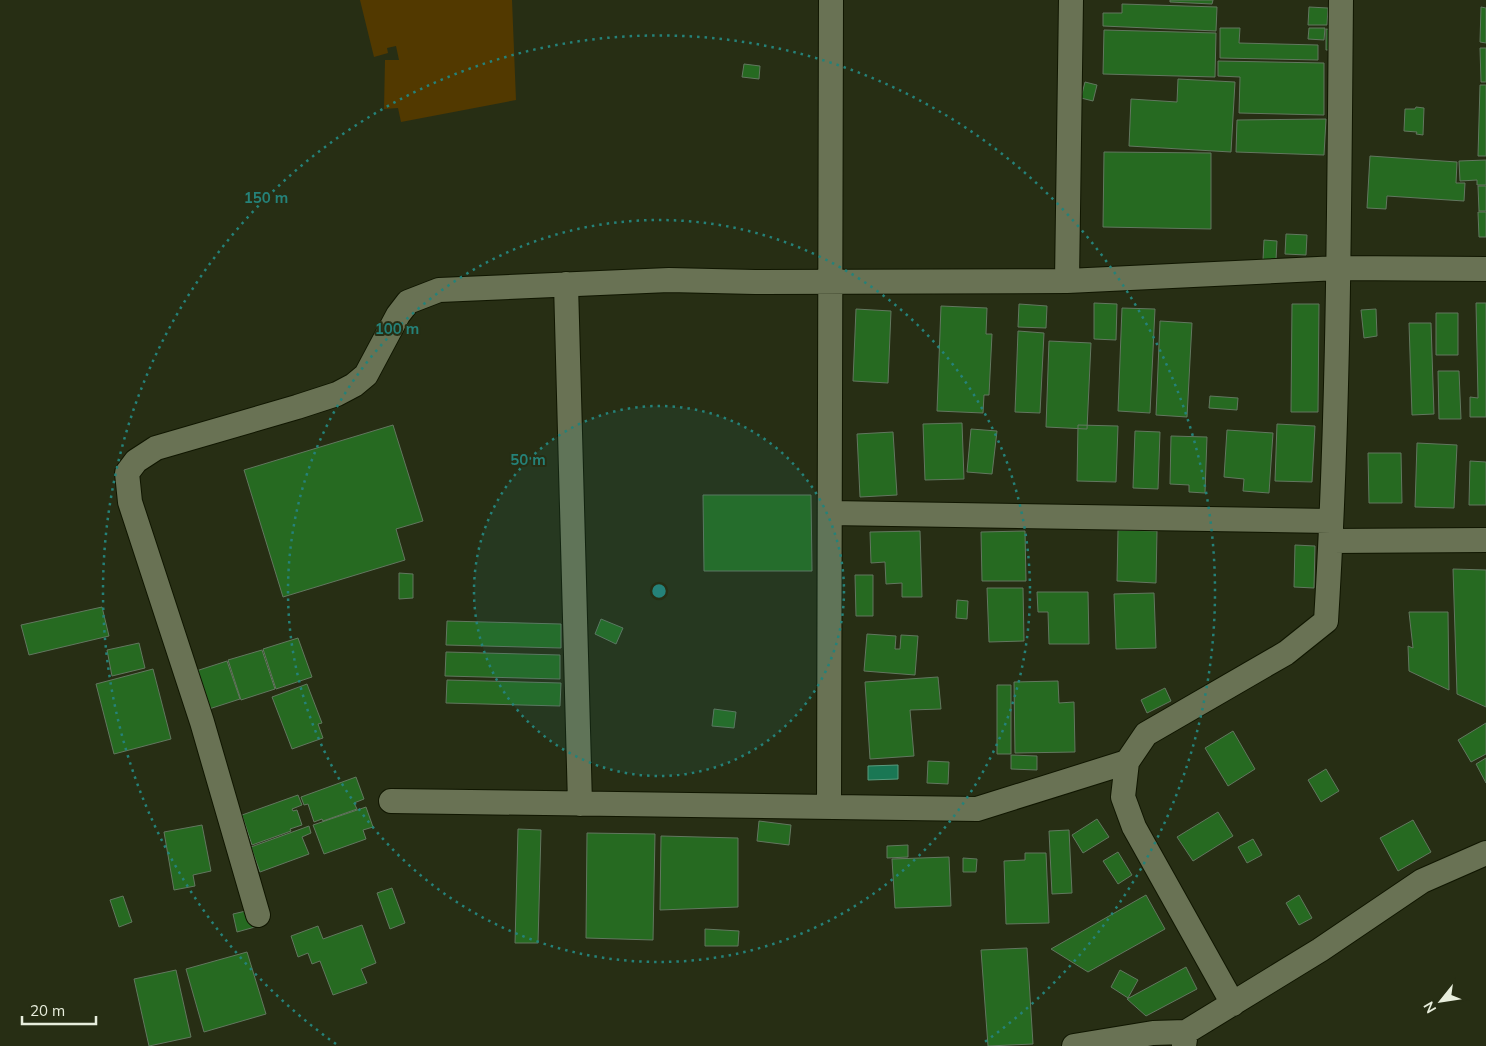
<svg xmlns="http://www.w3.org/2000/svg" width="1486" height="1046" font-family="Mulish,sans-serif">
<style>
.green{fill:#523900}
.water{fill:#1a7754;stroke:#589b7d}
.building{fill:#266a21;stroke:#62775f}
.lines{fill:none;stroke-linecap:round;stroke-linejoin:round}
.minor-casing{stroke:#101600;stroke-width:26}
.minor{stroke:#697254;stroke-width:24}
.ring{fill:none;stroke:#258279;stroke-width:2.5;stroke-dasharray:2.5 5}
.centre{fill:#258279;stroke:#272e14;stroke-width:2.5}
.ring-label{font-size:15px;text-anchor:middle;font-weight:bold;fill:#258279;stroke:#272e14;stroke-width:4;stroke-linejoin:round;paint-order:stroke}
</style>
<rect width="100%" height="100%" fill="#272e14"/>
<path class="green" d="M360 0H512L516 100 401 122 398 108 384 109 385 60H399L396 46 387 48 388 53 374 57Z"/>
<path class="water" d="M898 765V779L868 780V766Z"/>
<path class="building" d="M1170 0H1213L1212 4 1170 2Z
M1122 4 1217 7 1216 31 1103 26V13H1122Z
M1309 7 1328 8 1327 25H1308Z
M1481 7 1486 8V43L1480 42Z
M1220 28H1240L1239 43 1318 45V60L1220 58Z
M1309 28H1325L1324 40 1308 39Z
M1326 29 1335 30 1334 50H1326Z
M1104 30 1216 33 1215 77 1103 74Z
M1480 48H1486V82H1481Z
M1218 61 1324 63V115L1239 113 1240 77 1218 76Z
M744 64 760 66 759 79 742 77Z
M1178 79 1235 82 1231 152 1129 146 1131 99 1177 102Z
M1085 82 1097 85 1093 101 1081 98Z
M1480 85H1486V156H1478Z
M1416 107 1424 108 1423 135 1416 134 1417 132 1404 131 1405 109H1415Z
M1326 119 1324 155 1236 152 1237 120Z
M1104 152 1211 153V229L1103 227Z
M1370 156 1457 162 1456 183H1465L1464 201 1387 196 1386 209 1367 208Z
M1486 160V185H1477V180L1460 181 1459 161Z
M1478 186H1486V211H1479Z
M1478 212H1486V237H1479Z
M1286 234 1307 235 1306 255 1285 254Z
M1264 240 1277 241 1276 260H1263Z
M1094 303 1117 304 1116 340 1094 339Z
M1476 303H1486V417H1470V397L1478 398Z
M1019 304 1047 306 1046 328 1018 327Z
M1292 304H1319L1318 412H1291Z
M941 306 987 308 986 334H992L989 395H984L983 413 937 411Z
M1122 308 1155 309 1150 413 1118 411Z
M856 309 891 311 888 383 853 381Z
M1376 309 1377 336 1364 338 1361 310Z
M1436 313H1458V355H1436Z
M1160 321 1192 323 1187 417 1156 415Z
M1409 323H1431L1434 414 1412 415Z
M1018 331 1044 333 1040 413 1015 412Z
M1049 341 1091 343 1087 429 1046 427Z
M1438 371H1459L1461 419H1439Z
M1210 396 1238 398 1237 410 1209 408Z
M962 423 964 479 925 480 923 424Z
M1277 424 1315 426 1312 482 1275 481Z
M393 425 423 521 396 529 405 560 283 597 244 470Z
M1078 425 1118 426 1116 482 1077 481Z
M971 429 997 431 992 474 967 472Z
M1227 430 1273 433 1269 493 1243 491 1244 479 1224 477Z
M1135 431 1160 432 1158 489 1133 488Z
M893 432 897 495 860 497 857 434Z
M1171 436 1207 437 1205 493 1189 492V485L1170 484Z
M1417 443 1457 445 1454 508 1415 507Z
M1368 453H1401L1402 503H1369Z
M1470 461 1486 462V505H1469Z
M703 495H811L812 571H704Z
M1118 530 1157 531 1156 583 1117 581Z
M920 531 922 597H902V583L886 584 885 562 871 563 870 532Z
M1025 531 1026 581H982L981 532Z
M1295 545 1315 546 1314 588 1294 587Z
M1453 569 1486 570V707L1457 694Z
M399 573 413 574V598L399 599Z
M855 575H873V616H856Z
M987 588H1023L1024 641 989 642Z
M1037 592H1088L1089 644H1049L1048 612H1038Z
M1154 593 1156 648 1116 649 1114 594Z
M957 600 968 601 967 619 956 618Z
M102 607 109 636 29 655 21 625Z
M1409 612H1448L1449 690 1409 671 1408 646 1413 648Z
M601 619 623 628 616 644 595 634Z
M447 621 561 624V648L446 645Z
M867 634 896 636 895 649H900L901 635 918 636 915 675 864 671Z
M298 638 312 677 276 689 263 649Z
M139 643 145 668 112 676 107 650Z
M262 650 275 689 241 700 228 660Z
M446 652 560 655V679L445 676Z
M227 661 240 699 209 709 196 671Z
M153 669 171 739 114 754 96 684Z
M938 677 941 709 910 710 914 756 870 759 865 682Z
M447 680 561 683 560 706 446 703Z
M1058 681 1059 703 1074 702 1075 752 1015 753 1014 682Z
M307 684 322 723 318 724 323 738 292 749 272 697Z
M997 685H1011V754H997Z
M1165 688 1171 701 1147 713 1141 700Z
M714 709 736 712 734 728 712 726Z
M1486 723V754L1471 762 1458 740Z
M1233 731 1255 769 1228 786 1205 748Z
M1011 755 1037 756V770L1011 769Z
M1486 758V783L1476 764Z
M928 761 949 762 948 784 927 783Z
M1326 769 1339 791 1321 802 1308 780Z
M356 777 364 799 354 803 357 809 323 821 322 819 314 822 308 804 304 805 301 797Z
M298 795 302 805 292 809 293 811 297 810 302 825 290 829 291 831 252 845 242 815Z
M366 807 373 827 363 830 366 839 324 854 313 825Z
M1218 812 1233 836 1193 861 1177 837Z
M1097 819 1109 837 1083 853 1072 835Z
M1413 820 1431 852 1398 871 1380 838Z
M759 821 791 825 789 845 757 841Z
M202 825 211 871 193 875 195 886 174 890 164 832Z
M309 826 311 833 302 837 309 854 260 872 251 847Z
M518 829 541 830 538 943H515Z
M1069 830 1072 893 1052 894 1049 831Z
M587 833 655 834 653 940 586 938Z
M661 836 738 838V907L660 910Z
M1253 839 1262 855 1247 863 1238 847Z
M908 845V857L887 858V846Z
M1118 852 1132 875 1118 884 1103 861Z
M1025 853H1046L1049 923 1006 924 1004 861 1025 860Z
M949 857 951 906 895 908 892 859Z
M963 858 977 859 976 872H963Z
M392 888 405 923 390 929 377 893Z
M1146 895 1165 929 1088 972 1051 949Z
M1299 895 1312 918 1299 925 1286 903Z
M123 896 132 922 119 927 110 900Z
M250 910 255 927 237 932 233 914Z
M362 925 376 963 361 969 367 983 333 995 320 961 312 964 308 953 298 957 291 936 318 926 323 939Z
M705 929 739 931 738 946H705Z
M1027 948 1033 1044 988 1046 981 950Z
M247 952 266 1014 204 1032 186 969Z
M1186 967 1197 989 1146 1016 1127 999Z
M176 970 191 1037 149 1046 134 979Z
M1120 970 1138 980 1128 998 1111 987Z"/>
<g class="lines">
<defs>
<path id="minor" d="M1067 281 1071 0
M566 284 580 804
M830 513 1331 521
M1331 541 1486 540
M391 801 977 809 1127 762
M829 807 831 0
M258 915 202 722 130 502 127 473 136 461 156 448 297 407 337 394 354 385 366 375 398 315 408 302 439 290 669 280 755 282 1067 281 1339 268 1486 269
M1233 1004 1134 827 1123 797 1127 762 1146 734 1286 653 1326 621C1339 414 1339 207 1341 0
M1074 1046 1153 1033 1186 1032
M1184 1046 1186 1032 1320 950 1422 881 1486 853"/>
</defs>
<use href="#minor" class="minor-casing"/>
<use href="#minor" class="minor"/>
</g>
<circle cx="659" cy="591" r="185" fill="#258279" fill-opacity=".12"/>
<g class="ring">
<circle cx="659" cy="591" r="185"/>
<circle cx="659" cy="591" r="371"/>
<path d="M336 1044A556 556 0 1 1 982 1044"/>
</g>
<circle cx="659" cy="591" r="8" class="centre"/>
<g class="ring-label">
<text x="266" y="203">150 m</text>
<text x="397" y="334">100 m</text>
<text x="528" y="465">50 m</text>
</g>
<g transform="translate(1441 1001) rotate(240)" stroke="#272e14" stroke-width="4" paint-order="stroke">
<path d="M0-4L9 19L0 12L-9 19Z" fill="#e8eedd"/>
<text y="-8" font-size="14" font-weight="bold" text-anchor="middle" fill="#e8eedd">N</text>
</g>
<path d="M22 1016v8h74v-8" fill="none" stroke="#e8eedd" stroke-width="2.5"/>
<text x="30" y="1016" font-size="15" fill="#e8eedd" stroke="#272e14" stroke-width="4" paint-order="stroke">20 m</text>
</svg>
